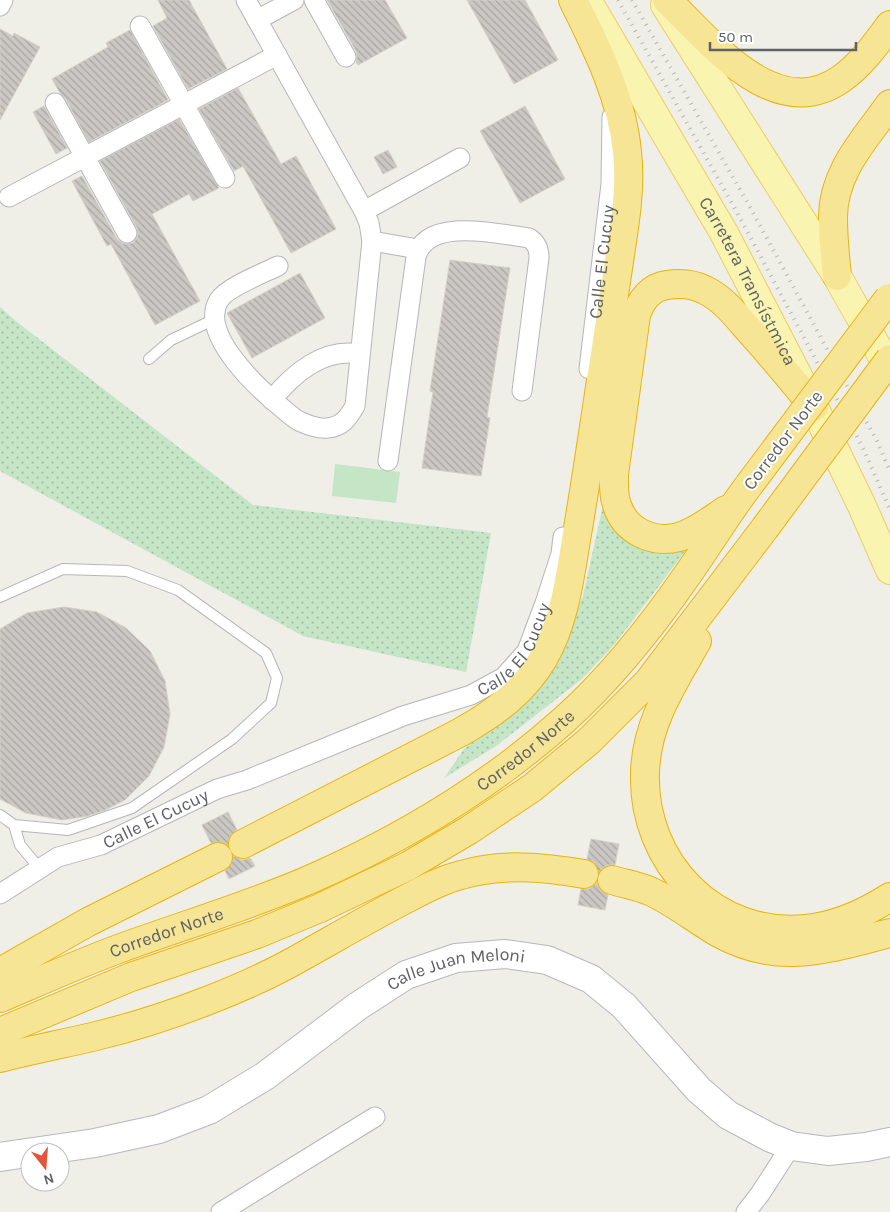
<svg xmlns="http://www.w3.org/2000/svg" width="890" height="1212" font-family="Karla,sans-serif">
<style>
.grass{fill:url(#grass-dots)}
.pitch{fill:#c5e5c7}
.building{fill:url(#building-back-hatch);stroke:#d4d0c5}
.lines{fill:none;stroke-linecap:round;stroke-linejoin:round}
.service-casing{stroke:#b4b6ba;stroke-width:12}
.minor-casing{stroke:#b4b6ba;stroke-width:21}
.secondary-casing{stroke:#b5b8bd;stroke-width:30}
.primary-casing{stroke:#eace65;stroke-width:30}
.motorway-casing{stroke:#e9b40d;stroke-width:30}
.service{stroke:#fff;stroke-width:10}
.minor{stroke:#fff;stroke-width:19}
.secondary{stroke:#fff;stroke-width:28}
.primary{stroke:#faf4b1;stroke-width:28}
.motorway{stroke:#f7e596;stroke-width:28}
.rail{stroke:#b5b5b6;stroke-width:4;stroke-dasharray:1 6;stroke-linecap:butt}
.motorway-bridge-casing{stroke:#e9b40d;stroke-width:30;stroke-linecap:butt}
.motorway-bridge{stroke:#f7e596;stroke-width:28}
.labels{text-anchor:middle;stroke-width:4;stroke-linejoin:round;paint-order:stroke}
.street-label{font-size:18px;fill:#5e6166;stroke:#fff}
</style>
<defs>
<pattern id="grass-dots" width="8" height="8" patternUnits="userSpaceOnUse" patternTransform="scale(1.25)"><rect width="8" height="8" fill="#c5e5c7"/><path d="M2 2h.1M6 6h.1" fill="none" stroke="#a3bda5" stroke-width="1.8" stroke-linecap="round"/></pattern>
<pattern id="building-back-hatch" width="6" height="6" patternUnits="userSpaceOnUse" patternTransform="scale(1.25)"><rect width="6" height="6" fill="#cbc8c4"/><path d="M-1 5l2 2M0 0l6 6M5-1l2 2" fill="none" stroke="#a8a6a3"/></pattern>
</defs>
<rect width="100%" height="100%" fill="#efeee7"/>
<path class="grass" d="M0 307 17 322 253 505 491 533 466 672 303 636 0 471Z
M605 496 687 549 614 645 582 679 496 746 444 778 464 749 544 682 557 658 583 596Z"/>
<path class="pitch" d="M335 464 400 472 396 503 332 496Z"/>
<path class="building" d="M158 0H189L227 69 188 89 153 26 167 18Z
M327 0H385L407 38 358 65 356 62 357 57 356 51Z
M467 0H525L558 60 514 84Z
M0 29 13 36 14 33 40 47 0 120Z
M130 30 168 100 89 142 65 98 60 93 52 79 108 47 106 43Z
M238 88 281 164 296 156 336 229 291 253 243 166 234 171 199 109Z
M44 106 67 148 56 154 33 112Z
M525 106 565 179 520 203 480 131Z
M179 119 219 188 193 201 189 194 152 214 200 301 155 325 111 244 107 246 72 181 82 176 117 239 122 243 126 244 133 243 137 238 138 234 137 228 100 161Z
M388 150 397 167 383 174 374 157Z
M450 260 510 268 487 417 490 418 481 476 422 468 433 392 430 391Z
M300 273 325 318 252 358 227 313Z
M64 607 97 612 126 628 150 651 165 681 170 714 164 747 149 776 125 800 105 810 88 816 62 820 26 813 0 799V629L27 613Z
M228 812 237 830 230 836 228 845 219 842 211 843 202 825Z
M591 839 619 844 615 865H608L602 868 599 872 594 862 587 859Z
M233 856 242 860 250 858 255 866 229 879 225 871 231 865Z
M597 883 601 891 608 895 605 910 578 905 581 889H589Z"/>
<g class="lines">
<defs>
<path id="service" d="M149 359 171 340 215 319
M0 597 63 569 127 571 178 590 266 653 277 678 271 703 232 739 132 808 68 830 14 825 0 815
M14 825 20 845 40 869"/>
<g id="minor">
<path d="M246 0 364 211 369 223 372 241 355 406C348 418 342 427 327 428 319 429 308 425 301 422 294 419 288 413 282 408 259 389 198 334 219 300 227 287 264 273 278 266"/>
<path d="M314 0 346 57"/>
<path d="M0 6 3 0"/>
<path d="M257 20 294 0"/>
<path d="M140 26 225 178"/>
<path d="M55 103 127 233"/>
<path d="M9 197 277 55"/>
<path d="M364 211 460 158"/>
<path d="M372 241 418 249"/>
<path id="s1" d="M589 369 611 184 612 117"/>
<path d="M272 400C293 373 324 348 359 354"/>
<path d="M388 461 416 257C426 216 499 234 529 238 537 243 539 249 539 258L522 391"/>
<path id="s2" d="M0 894 58 857 101 845 217 789 247 780 403 716 471 695 504 677 527 651 545 603 561 554 563 537"/>
<path d="M221 1212 375 1117"/>
<path d="M746 1212 760 1194 791 1146"/>
</g>
<g id="secondary">
<path id="s3" d="M0 1157 95 1143 159 1129 209 1110 265 1076 358 1006 406 975 456 958 505 954 547 960 591 979 624 1006 699 1090 728 1115 769 1137 791 1146 828 1151 866 1147 890 1142"/>
</g>
<g id="primary">
<path id="s4" d="M587 0 724 233 814 407 862 506 890 570"/>
<path d="M665 5 837 276 890 370"/>
</g>
<g id="motorway">
<path d="M667 0C710 41 775 125 841 79 861 65 876 44 890 25"/>
<path d="M837 276C835 257 833 238 833 219 832 173 865 139 890 104"/>
<path d="M726 510C711 520 696 532 679 537 653 544 625 531 617 505 613 495 614 484 614 474L636 315C641 300 651 287 667 285 680 283 693 284 705 290 722 298 735 314 747 328 770 353 792 380 814 407"/>
<path d="M697 641C673 684 646 723 645 773 642 863 715 938 806 929 836 926 865 913 890 897"/>
<path d="M243 844 461 732C494 713 523 693 543 659 565 622 570 575 577 534 587 476 595 419 604 361 609 326 615 290 620 255 625 221 631 187 627 152 622 98 597 48 573 0"/>
<path d="M612 880C625 884 639 886 652 892 675 903 695 919 717 932 779 967 826 949 890 933"/>
<path d="M0 972 88 922 218 857"/>
<path id="s5" d="M0 998C40 981 80 963 121 948 184 925 249 906 311 879 402 839 489 787 564 720 611 678 652 626 688 574 709 544 727 514 749 485"/>
<path d="M0 1032 131 977 257 934 320 908 408 866 469 830 532 788 589 741 648 682 765 528"/>
<path d="M0 1058C31 1050 62 1044 92 1037 130 1028 168 1016 204 1002 238 989 272 974 303 956 337 937 371 917 406 899 423 890 441 880 461 875 501 863 543 867 584 874"/>
</g>
</defs>
<use href="#service" class="service-casing"/>
<use href="#minor" class="minor-casing"/>
<use href="#secondary" class="secondary-casing"/>
<use href="#primary" class="primary-casing"/>
<use href="#motorway" class="motorway-casing"/>
<use href="#service" class="service"/>
<use href="#minor" class="minor"/>
<use href="#secondary" class="secondary"/>
<use href="#primary" class="primary"/>
<use href="#motorway" class="motorway"/>
<path class="rail" d="M618 0 739 216 864 450 890 510
M632 0 751 209 877 441 890 471"/>
<defs>
<path id="motorway-bridge" d="M749 485 889 298
M765 528 890 359"/>
</defs>
<use href="#motorway-bridge" class="motorway-bridge-casing"/>
<use href="#motorway-bridge" class="motorway-bridge"/>
</g>
<g class="labels">
<g class="street-label">
<text dy="6" stroke="none"><textPath href="#s1" startOffset="108">Calle El Cucuy</textPath></text>
<text dy="6" stroke="none"><textPath href="#s4" startOffset="324">Carretera Transístmica</textPath></text>
<text transform="translate(783 440) rotate(-53)" y="6">Corredor Norte</text>
<text dy="6" stroke="none"><textPath href="#s2" startOffset="579">Calle El Cucuy</textPath></text>
<text dy="6" stroke="none"><textPath href="#s5" startOffset="584">Corredor Norte</textPath></text>
<text dy="6" stroke="none"><textPath href="#s2" startOffset="174">Calle El Cucuy</textPath></text>
<text dy="6" stroke="none"><textPath href="#s5" startOffset="179">Corredor Norte</textPath></text>
<text dy="6" stroke="none"><textPath href="#s3" startOffset="505">Calle Juan Meloni</textPath></text>
</g>
</g>
<g transform="translate(45 1167) rotate(163)"><circle r="24" fill="#ffffff" stroke="#bfc0c2"/>
<path d="M0-4L9 19L0 12L-9 19Z" fill="#e0553c"/>
<text y="-8" font-size="14" font-weight="bold" text-anchor="middle" fill="#5e6166">N</text>
</g>
<path d="M710 42v8h146v-8" fill="none" stroke="#5e6166" stroke-width="2.5"/>
<text x="718" y="42" font-size="15" fill="#5e6166" stroke="#ffffff" stroke-width="4" paint-order="stroke">50 m</text>
</svg>
